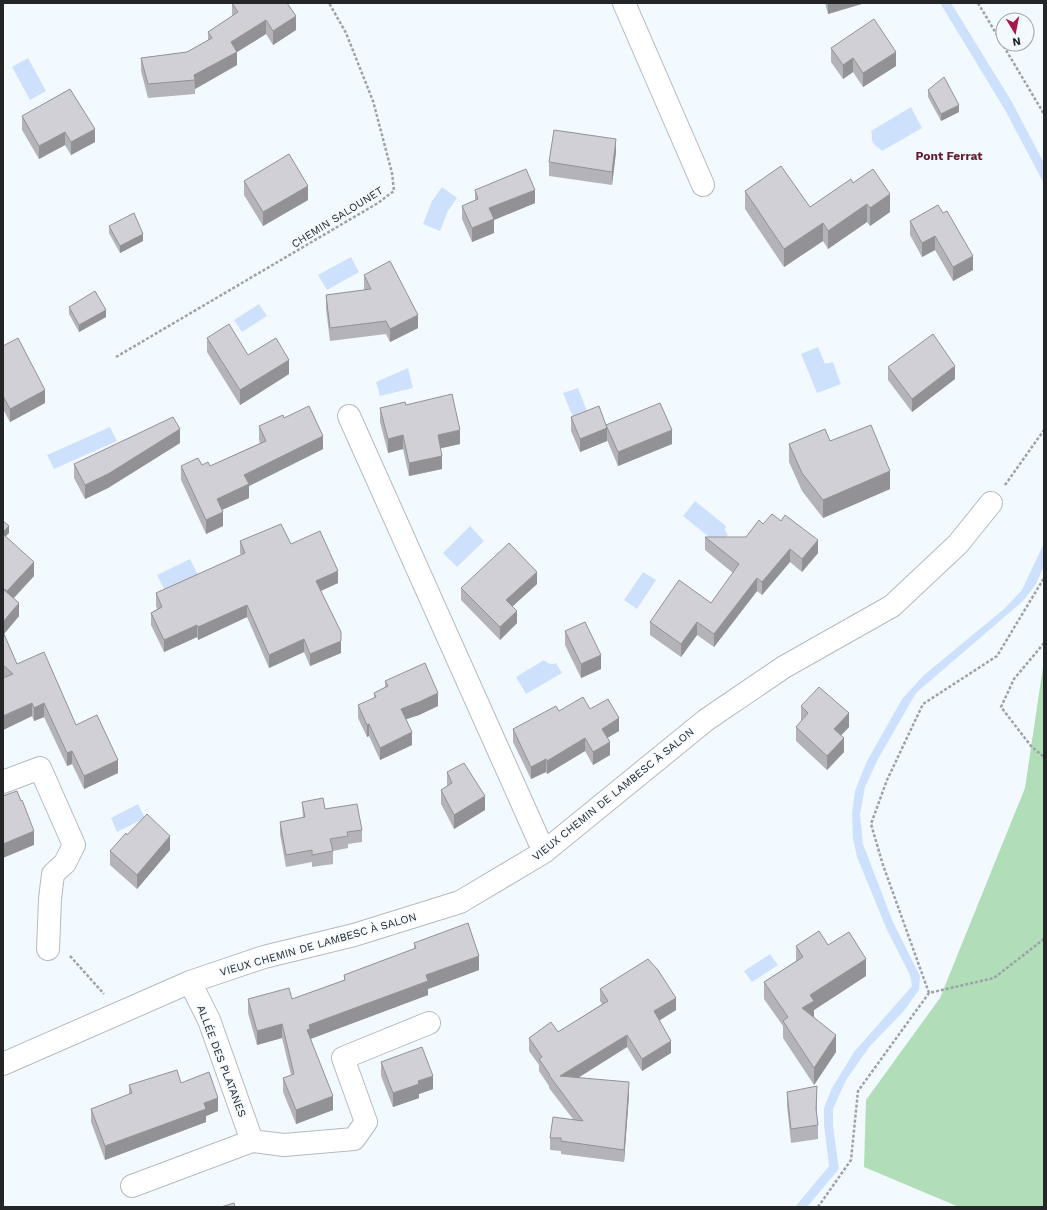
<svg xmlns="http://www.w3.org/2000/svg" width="1047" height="1210" font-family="'Work Sans',sans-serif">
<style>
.green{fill:#b1ddb9}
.water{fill:#cee1fc}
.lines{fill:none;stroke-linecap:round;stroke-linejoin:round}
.street-casing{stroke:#b4babe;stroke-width:24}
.path{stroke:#9da2a6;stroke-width:2.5;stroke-dasharray:3 2;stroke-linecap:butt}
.street{stroke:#fff;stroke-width:22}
.wall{fill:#b4b3b9}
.shaded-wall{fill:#929296}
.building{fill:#d1d0d7;stroke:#929296}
.labels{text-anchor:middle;stroke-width:3;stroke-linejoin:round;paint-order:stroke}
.street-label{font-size:11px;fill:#232527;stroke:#f3faff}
.neighbourhood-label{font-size:12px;font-weight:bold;fill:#631e32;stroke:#f3faff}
</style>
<rect width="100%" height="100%" fill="#f3faff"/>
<path class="green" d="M1044 660V1207H959L864 1167 866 1100 940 998 1025 788Z"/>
<path class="water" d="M940 3H951L1012 102 1044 163V184L1005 110Z
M28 58 46 91 30 100 12 67Z
M911 107 922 128 882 151C879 147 877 148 874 144 870 140 873 135 871 131Z
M442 187 457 198 448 211 440 231 423 224 432 201Z
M351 257 359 272 327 290 318 275Z
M259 304 267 316 242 332 234 320Z
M818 347 825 364 833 362 841 384 817 393 801 354Z
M408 368 413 388 380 396 376 382Z
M578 388 589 416 575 422 563 393Z
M110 427 117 441 54 469 47 455Z
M695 501 726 526 725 530 728 535 723 540 714 541 683 516Z
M470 526 484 541 457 567 443 553Z
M1044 543V566L1036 584 1024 600 916 693 878 759 865 787 860 814 863 844 893 922 920 976 919 990 903 1012 870 1046 846 1080 833 1109V1126L839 1169 807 1207H795L829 1166 824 1125V1108L832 1088 854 1052 912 986 910 975 887 930 857 857 853 838 852 813 855 791 866 763 902 699 924 675 1004 609 1022 590Z
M190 559 199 577 166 593 157 575Z
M643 572 656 580 637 609 624 600Z
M544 660C548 664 552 665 556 663L562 673 526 694 516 677Z
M138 804 145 818 117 832 111 818Z
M770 954 778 965 752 982 744 971Z"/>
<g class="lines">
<defs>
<path id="street" d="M624 3 703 185
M349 416 544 852
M3 782 40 768 74 845 65 863 53 874 50 899 48 949
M3 1064 190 982 264 957 354 935 460 902 544 852 706 720 784 667 892 606 958 544 991 503
M252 1141 284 1145 354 1139 366 1122 343 1058 429 1023
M132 1186 252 1141 209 1020 190 982"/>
</defs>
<use href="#street" class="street-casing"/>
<path class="path" d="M978 3 1044 114
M116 357 378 203 394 191 392 173 373 101 346 33 329 3
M1005 485 1044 430
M1044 643 1014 679 1001 707 1031 746 1044 757
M70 956 104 994
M929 993 883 865 871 824 887 780 923 704 997 656 1044 578
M818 1207 851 1160 858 1091 929 993 994 978 1044 939"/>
<use href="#street" class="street"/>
</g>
<path class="wall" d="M232 3 296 30 273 45 266 34 237 52V65L195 89V94L148 98 141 71V58L187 52 208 40V32L232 16Z
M825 3H865L828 14Z
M831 48 896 66 863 87 853 72 843 79 831 62Z
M928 90 959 112 941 121 928 97Z
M22 116 95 142 71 155 65 145 39 159 22 130Z
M616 152 612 185 549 176V162Z
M244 181 308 200 263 226 244 195Z
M853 183 890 212 870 226 867 222 828 249 823 241 784 267 745 209V191L810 207Z
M475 190 535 203 494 220V233L472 242 462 219V206L475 200Z
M938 205 973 270 953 281 935 250 922 257 910 235V221Z
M109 226 143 241 120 253 109 233Z
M364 275 418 328 390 342 386 334 330 341 326 309V295L364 290Z
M69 307 106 317 79 332 69 314Z
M207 338 248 355 289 374 240 405 207 352Z
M3 346 45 403 10 422 3 409Z
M888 367 955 379 912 412 888 380Z
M406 405 460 444 440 448 442 469 409 476 403 449 388 453 380 422V408Z
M571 417 606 426 672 444 618 466 607 440V441L580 452 571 431Z
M284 418 323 449 249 486V498L222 510 223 526 206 534 181 480V466L202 465 210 466 260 443 259 440V426Z
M830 441 890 489 823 518 802 491 789 462V444Z
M180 443 108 488 85 499 74 478V464Z
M3 521 9 533 5 536 34 576 14 598 19 616 4 634 17 664 76 725 118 773 84 789 72 764 67 766 44 717 34 721 32 716 3 730Z
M763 524 818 553 802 572 790 562 762 595 757 591 714 647 697 635 681 657 650 635V622L711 603 733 573 705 550V537H746Z
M240 541 291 544 338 583 321 591 341 653 310 666 304 652 269 668 247 617 198 640 197 637 164 652 151 625V613L157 609 156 606V593L241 555 240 553Z
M537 584 512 607 517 623 500 640 461 600V588Z
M565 631 601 669 581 678 565 645Z
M385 681 438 706 419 715 406 719 412 745 380 760 369 736 367 737 358 718V705L374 698V693L385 687Z
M801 706 849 727 841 735 844 752 827 770 796 741V727L801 721Z
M590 709 619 731 607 738 610 755 593 765 585 751 547 774 546 772 531 779 513 742V729L559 711Z
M447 772 485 810 454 829 441 804V790L447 786Z
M302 802 325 809 362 830V842L348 844V848L333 851V864L312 867V862L286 867 280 834V822L303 818Z
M127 835 170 850 137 889 110 865V851Z
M414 943 479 970 428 989V995L311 1039 333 1110 296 1124 283 1092V1078L291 1075 282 1038 257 1045 248 1013V999H292L344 980V975L414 949Z
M828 945 866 976 814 1010V1017L836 1052 814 1085 783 1038V1026L764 999V982L796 961V946Z
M600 989 676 1010 659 1020 671 1053 642 1071 627 1047 578 1078 629 1095 624 1162 561 1154V1151L550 1150V1138L573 1119 549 1088V1086L539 1071V1065L529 1051V1038L558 1032 602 1004 600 1001Z
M381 1062 433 1089 419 1094V1098L393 1107 381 1076Z
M181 1083 218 1111 206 1116V1122L105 1160 91 1122V1109L129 1095V1085Z
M787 1092 817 1100 816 1113 818 1125V1139L791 1143 787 1106Z"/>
<path class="shaded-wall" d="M828 3H865L828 14Z
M296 16V30L273 45V31Z
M266 20V34L237 52V65L195 89 194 75 231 42Z
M896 52V66L863 87V73Z
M853 58V72L843 79V65Z
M959 105V112L941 121V114Z
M95 129V142L71 155V142Z
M65 132V145L39 159V146Z
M616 139V152L612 185V172Z
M308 186V200L263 226V212Z
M535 190V203L494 220V233L472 242V228L489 208Z
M890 194V212L870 226V208Z
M867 204V222L828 249V231Z
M823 223V241L784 267V249Z
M143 234V241L120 253V246Z
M935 236V250L922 257V243Z
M973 256V270L953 281V267Z
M106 310V317L79 332V325Z
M418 315V328L390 342V329Z
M289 360V374L240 405V390Z
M955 366V379L912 412V399Z
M45 390V403L10 422V409Z
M607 428V441L580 452V439Z
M180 429V443L108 488 85 499V485Z
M460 430V444L438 449V435Z
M672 430V444L618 466V452Z
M403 435V449L388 453V439Z
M323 436V449L249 486V498L217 512V499L244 475Z
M442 456V469L409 476V463Z
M890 471V489L823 518V500Z
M223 512V526L206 534V520Z
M9 526V533L3 539V532Z
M818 540V553L802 572V559Z
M790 549V562L762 595V582Z
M34 562V576L7 605V591Z
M338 571V583L316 593V581Z
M537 572V584L506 612V600Z
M757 578V591L714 647V634Z
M19 603V616L3 635V622Z
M247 605V617L198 640V627Z
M517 611V623L500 640V627Z
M697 622V635L681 657V644Z
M197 625V637L164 652V640Z
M304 639V652L269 668V655Z
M341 641V653L310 666V654Z
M601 655V669L581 678V664Z
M438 693V706L419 715 401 721V709Z
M32 703V716L3 730V716Z
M44 703V717L34 721V708Z
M849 713V727L834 743V729Z
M619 718V731L602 741V729Z
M369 724V736L367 737V725Z
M412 732V745L380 760V748Z
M585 738V751L547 774V761Z
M844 738V752L827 770V756Z
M610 742V755L593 765V752Z
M72 751V764L67 766V753Z
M546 759V772L531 779V767Z
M118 760V773L84 789V776Z
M485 796V810L454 829V815Z
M34 831V845L3 858V844Z
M170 836V850L137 889V875Z
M479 956V970L428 989V995L310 1039 307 1030 309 1025 426 975Z
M866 959V976L814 1010V1018L802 1008 810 995Z
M676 998V1010L654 1024V1011Z
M282 1024V1038L257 1045V1031Z
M627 1035V1047L560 1089V1076Z
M836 1035V1052L814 1085V1068Z
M671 1041V1053L642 1071V1059Z
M433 1076V1089L419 1094V1098L393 1107V1093L418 1081Z
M629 1082V1095L624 1162V1150Z
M817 1086V1100L816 1123V1109Z
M333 1096V1110L296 1124V1110Z
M218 1098V1111L206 1116V1122L105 1160V1146L204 1103Z"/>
<path class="building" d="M232 3H287L296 16 273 31 266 20 231 42 237 52 194 75 195 80 148 84 141 58 187 52 212 38 208 32 238 12Z
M874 19 896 52 863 73 853 58 843 65 831 48Z
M944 77 959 105 941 114 928 90Z
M70 89 95 129 71 142 65 132 39 146 22 116Z
M554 130 616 139 612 172 549 162Z
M289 154 308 186 263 212 244 181Z
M781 166 810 207 851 179 853 183 873 169 890 194 870 208 867 204 828 231 823 223 784 249 745 191Z
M526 169 535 190 489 208 494 219 472 228 462 206 478 199 475 190Z
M938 205 943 213 947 211 973 256 953 267 935 236 922 243 910 221Z
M134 213 143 234 120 246 109 226Z
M390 261 418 315 390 329 386 321 330 328 326 295 371 289 364 275Z
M95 291 106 310 79 325 69 307Z
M229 324 248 355 276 338 289 360 240 390 207 338Z
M933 334 955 366 912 399 888 367Z
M18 338 45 390 10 409 3 396V346Z
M452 394 460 430 438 435 442 456 409 463 403 435 388 439 380 408 405 402 406 405Z
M660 403 672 430 618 452 606 425Z
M309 406 323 436 244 475 249 484 217 499 223 512 206 520 181 466 198 458 202 465 208 462 210 466 266 441 259 426 283 415 284 418Z
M599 406 607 428 580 439 571 417Z
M173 417 180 429 108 474 85 485 74 464Z
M871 425 890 471 823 500 802 473 789 444 825 429 830 441Z
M772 514 781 521 785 515 818 540 802 559 790 549 762 582 757 578 714 634 697 622 681 644 650 622 679 580 711 603 739 564 705 537H746L759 520 763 524Z
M3 521 9 526 3 532Z
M281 524 291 544 320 531 338 571 316 581 341 632V641L310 654 304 639 269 655 247 605 198 627 197 625 164 640 151 613 162 607 156 593 245 553 240 541Z
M3 534 34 562 7 591 3 588Z
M509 543 537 572 506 600 517 611 500 627 461 588Z
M3 589 19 603 3 622Z
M585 622 601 655 581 664 565 631Z
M3 632 17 664 44 652 76 725 97 715 118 760 84 776 72 751 67 753 44 703 34 708 32 703 3 716V678L13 674 3 665Z
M425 663 438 693 419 702 401 709 412 732 380 748 369 724 367 725 358 705 376 697 374 693 388 686 385 681Z
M819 687 849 713 834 729 844 738 827 756 796 727 808 713 801 706Z
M583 697 590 709 608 699 619 718 602 729 610 742 593 752 585 738 547 761 546 759 531 767 513 729 556 706 559 711Z
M464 763 485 796 454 815 441 790 452 783 447 772Z
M17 791 21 801 22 800 34 831 3 844V796Z
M323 798 325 809 357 804 362 830 347 832 348 836 330 839 333 851 312 855V850L286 855 280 822 305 817 302 802Z
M147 814 170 836 137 875 110 851 126 833 127 835Z
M468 923 479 956 426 975 428 981 309 1025 310 1029 307 1030 333 1096 296 1110 283 1078 294 1074 282 1024 257 1031 248 999 289 988 292 999 345 980 344 975 416 948 414 943Z
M819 931 828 945 849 932 866 959 810 995 814 1001 802 1008 836 1035 814 1068 783 1021 788 1017 764 982 803 957 796 946Z
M648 959 658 970 676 998 654 1011 671 1041 642 1059 627 1035 560 1076 629 1082 624 1150 561 1141V1138H550L553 1117 583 1121 549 1075H550L539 1059 542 1057 529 1038 551 1022 558 1032 608 1001 600 989Z
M422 1047 433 1076 418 1081 419 1084 393 1093 381 1062Z
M177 1070 181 1083 209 1072 218 1098 204 1103 206 1109 105 1146 91 1109 132 1093 129 1085Z
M817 1086 816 1109 818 1125 791 1129 787 1092Z
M234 1203 235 1207H221Z"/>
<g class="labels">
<g class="street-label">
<text transform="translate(337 217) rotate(-32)" y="4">CHEMIN SALOUNET</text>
<text transform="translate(613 794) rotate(-39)" y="4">VIEUX CHEMIN DE LAMBESC À SALON</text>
<text transform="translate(318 944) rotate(-16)" y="4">VIEUX CHEMIN DE LAMBESC À SALON</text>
<text transform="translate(222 1061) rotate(69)" y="4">ALLÉE DES PLATANES</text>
</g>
<g class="neighbourhood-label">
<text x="949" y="160">Pont Ferrat</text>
</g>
</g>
<rect width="1047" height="1210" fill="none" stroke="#232527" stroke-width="8"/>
<g transform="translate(1015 32) rotate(170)"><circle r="19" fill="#f3faff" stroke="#a0a5a9"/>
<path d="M0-3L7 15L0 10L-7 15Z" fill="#a9174e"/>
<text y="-6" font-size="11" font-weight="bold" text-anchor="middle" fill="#232527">N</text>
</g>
</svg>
